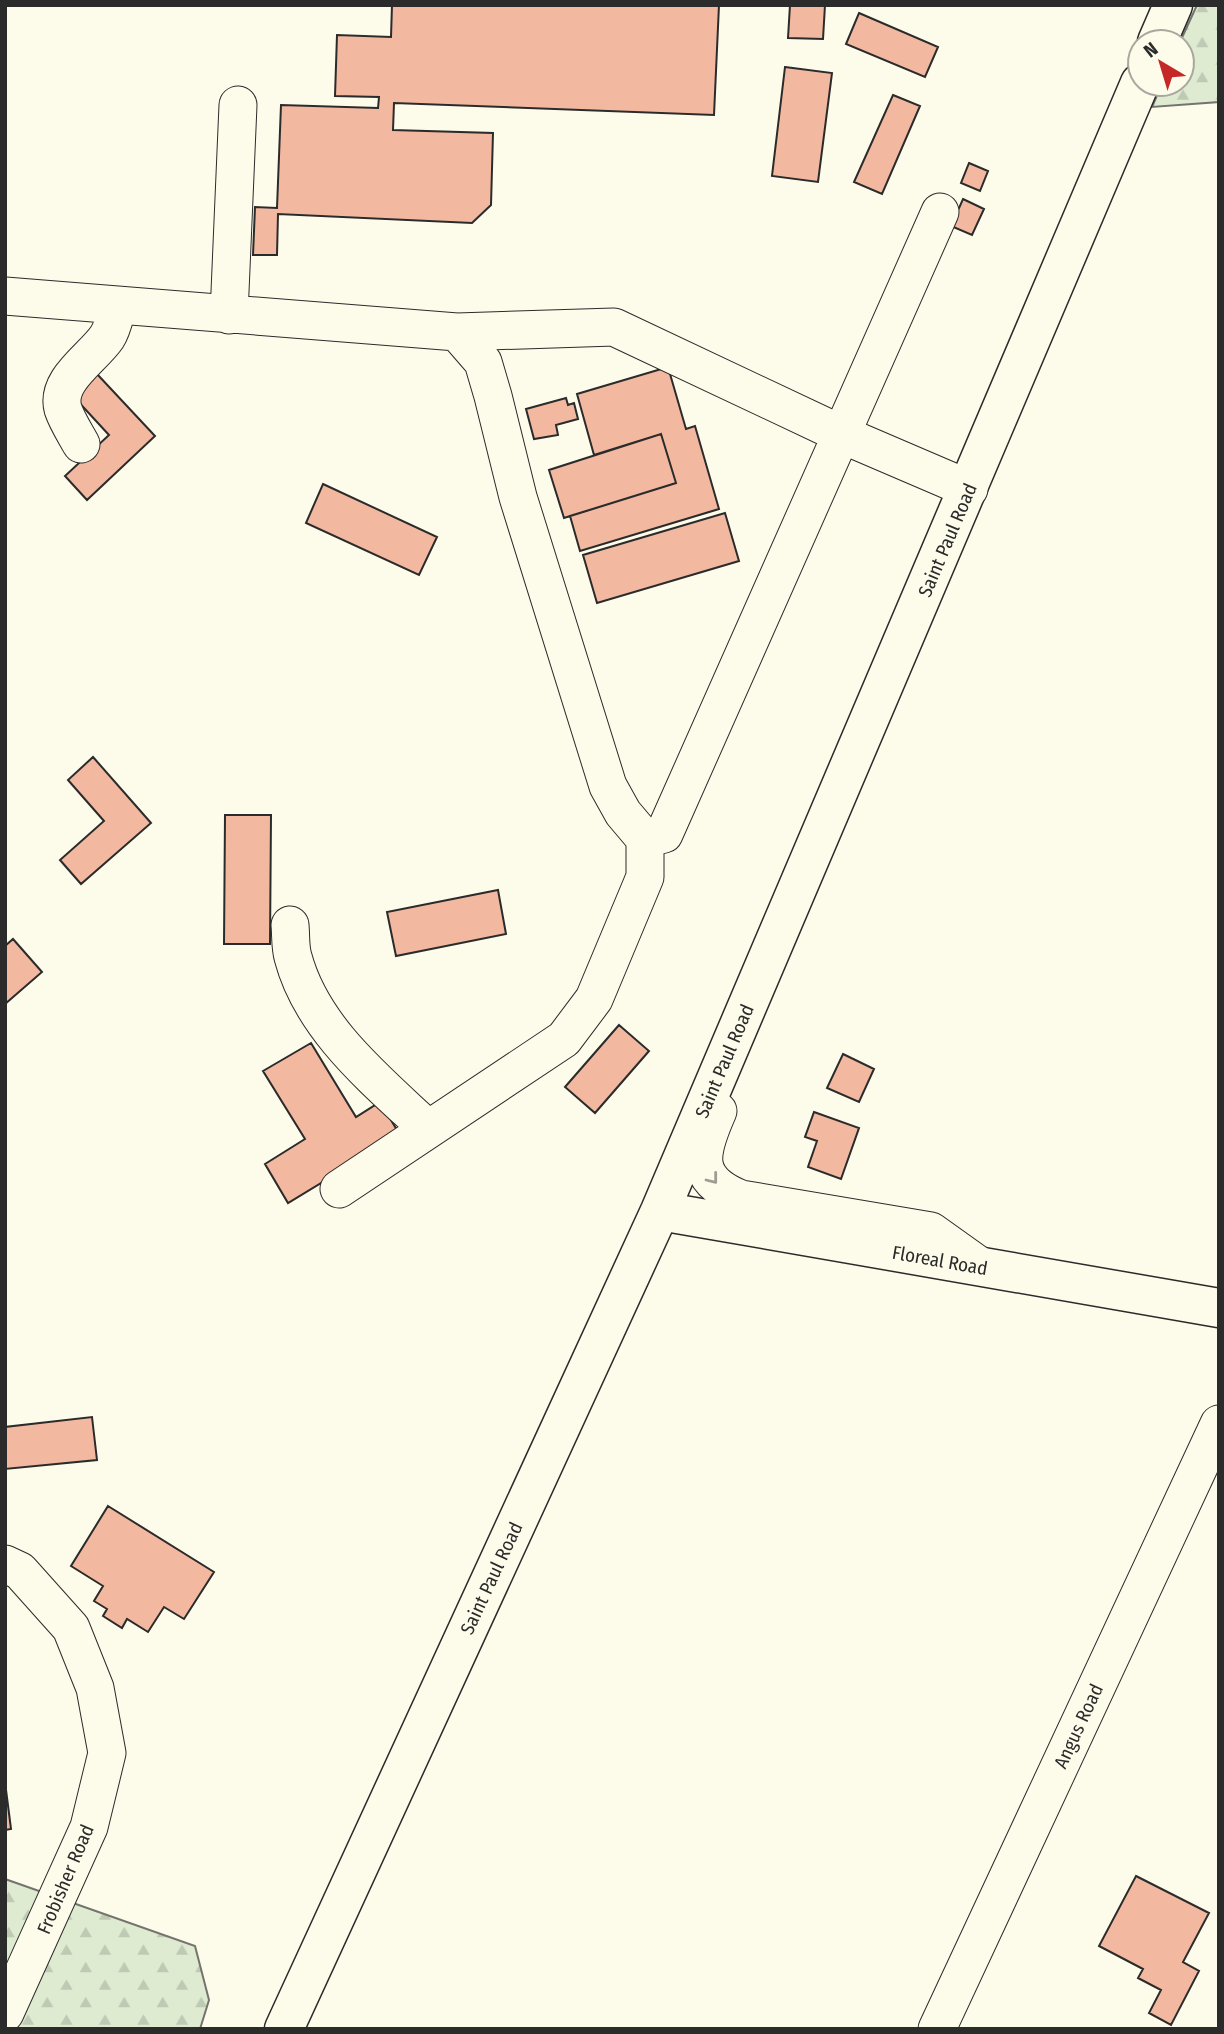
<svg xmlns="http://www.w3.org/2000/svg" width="1224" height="2034" font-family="'Fira Sans Condensed',sans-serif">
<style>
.forest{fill:url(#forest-firs);stroke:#74746e;stroke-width:2}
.building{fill:#f2b8a0;stroke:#2b2b2b;stroke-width:2}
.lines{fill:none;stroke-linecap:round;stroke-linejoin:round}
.minor-casing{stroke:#2b2b2b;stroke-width:39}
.major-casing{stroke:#2b2b2b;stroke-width:41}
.minor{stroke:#fdfbea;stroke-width:37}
.major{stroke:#fdfbea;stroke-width:38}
.oneway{stroke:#9e9d94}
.labels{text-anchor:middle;stroke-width:5;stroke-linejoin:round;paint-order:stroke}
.street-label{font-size:19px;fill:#2b2b2b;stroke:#fdfbea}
</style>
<defs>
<pattern id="forest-firs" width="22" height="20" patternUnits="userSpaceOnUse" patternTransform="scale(1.75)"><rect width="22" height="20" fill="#deebd1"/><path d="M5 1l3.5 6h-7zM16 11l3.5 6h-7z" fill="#bfcab4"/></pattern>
</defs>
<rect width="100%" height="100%" fill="#fdfbea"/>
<path class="forest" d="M1197 5H1219V102L1152 107 1162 84H1182L1180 42Z
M5 1879 195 1946 209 2000 200 2029H5Z"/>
<path class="building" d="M392 5H719L714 115 394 103 393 130 493 133 491 205 472 223 278 214 277 255H253L255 207 277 208 281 105 378 108 379 97 335 96 337 35 391 37Z
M790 5H825L823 39 788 38Z
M859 13 938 47 925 77 846 44Z
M785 67 832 73 818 182 772 176Z
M893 95 920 106 882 194 854 182Z
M969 163 988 171 980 191 961 183Z
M963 199 984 209 972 235 951 226Z
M668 367 686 429 695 426 719 509 580 551 570 516 676 483 661 434 594 455 577 394Z
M97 374 155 436 87 500 65 476 109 435 73 396Z
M566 398 568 405 574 403 578 419 556 425 558 435 534 439 526 409Z
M661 434 676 483 564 518 549 470Z
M323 484 437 537 419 575 306 523Z
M725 513 739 561 597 603 583 555Z
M93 757 151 823 81 884 60 860 104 821 68 780Z
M225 815H271L270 944H224Z
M498 890 506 934 396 956 387 912Z
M13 939 42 972 5 1004V946Z
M619 1025 649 1051 595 1113 565 1087Z
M311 1043 356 1117 380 1102 400 1135 288 1203 265 1164 305 1139 263 1071Z
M843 1054 874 1069 859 1102 827 1088Z
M814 1112 859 1128 841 1179 808 1167 817 1141 805 1137Z
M92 1417 97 1460 5 1469V1427Z
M108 1506 214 1572 184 1619 164 1607 148 1632 127 1619 122 1628 103 1616 107 1609 94 1601 103 1586 71 1566Z
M5 1782 11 1829 5 1830Z
M1136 1876 1209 1913 1183 1962 1199 1971 1171 2025 1149 2013 1161 1990 1138 1978 1143 1969 1099 1946Z"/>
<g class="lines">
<defs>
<path id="minor" d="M5 296 457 332 614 327 843 435 969 489
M229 315 238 105
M81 444C75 433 67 421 63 409 55 380 93 358 107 337 113 328 115 315 118 305
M645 839 664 834 940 212
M290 925C291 935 290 947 293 957 312 1029 376 1080 428 1129
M718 1111C700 1152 691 1179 741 1199L931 1231 980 1266
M339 1189 564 1039 594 999 645 877V839L623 813 608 786 518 497 493 396 483 362 457 332
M5 1564 20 1571 71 1628 95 1688 107 1753 89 1827 5 2013
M937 2029 1219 1424"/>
<path id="major" d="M1157 42 1173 5
M660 1211 1219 1308
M284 2029 660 1211 1140 83"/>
</defs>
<use href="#minor" class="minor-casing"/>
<use href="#major" class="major-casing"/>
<use href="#minor" class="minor"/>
<use href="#major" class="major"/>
</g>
<defs><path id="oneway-chevron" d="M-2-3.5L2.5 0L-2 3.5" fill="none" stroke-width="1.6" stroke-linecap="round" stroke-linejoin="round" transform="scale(1.75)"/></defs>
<use class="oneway" href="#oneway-chevron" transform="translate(713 1179) rotate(52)"/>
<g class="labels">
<g class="street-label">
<text transform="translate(947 540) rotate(-67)" y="7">Saint Paul Road</text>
<text transform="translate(724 1061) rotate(-67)" y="7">Saint Paul Road</text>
<text transform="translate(940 1260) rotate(10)" y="7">Floreal Road</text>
<text transform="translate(491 1578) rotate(-65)" y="7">Saint Paul Road</text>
<text transform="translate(1078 1726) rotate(-65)" y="7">Angus Road</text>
<text transform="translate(65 1879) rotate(-67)" y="7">Frobisher Road</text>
</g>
</g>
<rect width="1224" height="2034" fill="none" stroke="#2b2b2b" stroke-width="14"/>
<g transform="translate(1161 63) rotate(322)"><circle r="33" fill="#fdfbea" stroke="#a9a89e" stroke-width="2"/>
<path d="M0-5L12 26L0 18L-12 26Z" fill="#c62828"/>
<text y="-10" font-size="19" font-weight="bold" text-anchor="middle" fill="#2b2b2b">N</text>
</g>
</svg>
